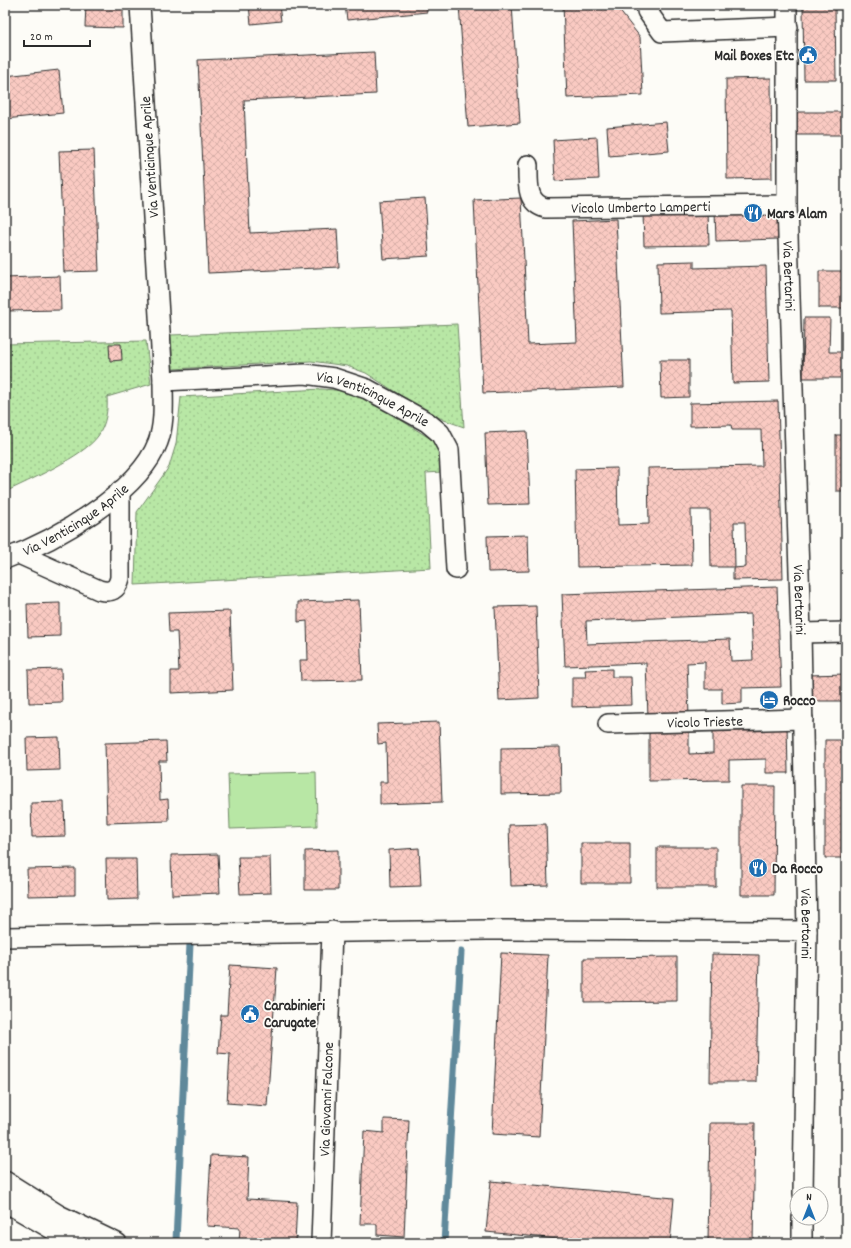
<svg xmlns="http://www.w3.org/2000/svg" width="851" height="1248" font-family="Dekko,sans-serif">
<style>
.park{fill:url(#park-dots);stroke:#728968}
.pitch{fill:#b8e7a5;stroke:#728968}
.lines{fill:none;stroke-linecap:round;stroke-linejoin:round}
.stream{stroke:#61899b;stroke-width:7}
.building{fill:url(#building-cross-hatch);stroke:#2b2b2b;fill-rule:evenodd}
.street-casing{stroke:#2b2b2b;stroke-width:22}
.street{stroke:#fdfcf7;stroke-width:19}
.labels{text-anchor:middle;stroke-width:3.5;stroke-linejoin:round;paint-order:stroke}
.poi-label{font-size:15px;font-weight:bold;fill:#2b2b2b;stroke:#fdfcf7;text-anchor:start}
.street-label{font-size:15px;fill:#2b2b2b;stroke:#fdfcf7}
</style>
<defs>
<pattern id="park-dots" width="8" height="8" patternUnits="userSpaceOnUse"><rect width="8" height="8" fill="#b8e7a5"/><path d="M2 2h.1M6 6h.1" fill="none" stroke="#9ec68e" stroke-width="1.8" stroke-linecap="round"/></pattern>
<pattern id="building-cross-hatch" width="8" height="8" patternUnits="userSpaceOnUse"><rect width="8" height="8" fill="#facac2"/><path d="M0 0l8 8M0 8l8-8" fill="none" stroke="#d6aea7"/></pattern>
</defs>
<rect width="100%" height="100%" fill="#fdfcf7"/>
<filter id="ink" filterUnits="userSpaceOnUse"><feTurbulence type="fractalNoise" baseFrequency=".025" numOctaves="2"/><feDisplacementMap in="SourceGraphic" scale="8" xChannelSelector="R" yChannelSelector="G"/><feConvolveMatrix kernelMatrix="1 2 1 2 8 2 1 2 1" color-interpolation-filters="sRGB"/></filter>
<g filter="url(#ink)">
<path class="park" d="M457 324 464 427 444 420 420 408 366 373 347 366 311 361 173 369 171 335Z
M146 341 151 384 107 397C108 410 106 424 98 436 84 456 28 481 5 492V344Z
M321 389 350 391 374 403 442 446V472L426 473 431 568 135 585 137 512 169 467 176 444 181 397Z"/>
<path class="pitch" d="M316 772 317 826 230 829 228 774Z"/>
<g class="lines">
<path class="stream" d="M176 1241 190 944
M444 1243 461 952"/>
</g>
<path class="building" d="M86 5H123V28L85 27Z
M249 5H279L281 21 251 24Z
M345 5H427V12L347 20Z
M459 5H512L520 123 468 127Z
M563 5H615L640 37 643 95 567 98Z
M835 6 836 80H804L803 7Z
M843 23H846V66H843Z
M374 52 376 94 244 100 250 233 337 229 339 267 208 273 198 60Z
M59 70 63 113 5 119V76Z
M771 78 772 178 727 179 726 79Z
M794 112H846V135H794Z
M666 122 669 151 609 156 607 127Z
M597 137 599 179 555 181 553 140Z
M94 150 99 271 64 272 59 151Z
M425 198 429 256 383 259 379 201Z
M521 198 528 344 577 342 572 221 616 219 624 387 483 393 474 200Z
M777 209 778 239 716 241 715 212Z
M708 211 709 245 644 246 643 212Z
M694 261V268L766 266 769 382 733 383 731 311 659 313 658 262Z
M819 271H846V308H819Z
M60 276 61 310 5 311V278Z
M804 318H830L829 352H846V378H803Z
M109 344H121L122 360 110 361Z
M660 360H689V397L661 398Z
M778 401 783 579 733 580V568L746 567 745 522H734L735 567H711L710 510H691L692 565 577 567 575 469 617 468 618 525 649 524 648 468 762 466 761 430H732L731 425 690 426V403Z
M527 431 530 504 488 505 485 433Z
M836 435H846V491H836Z
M528 535 529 571 488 572 487 536Z
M777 587 781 687 742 688V703L722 704V689H705V662L687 663 689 716 648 717 646 663 565 666 562 594ZM751 614 753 660 731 661 730 639 587 644 586 621Z
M359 600 362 680 301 681 300 660H308L307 621 298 622V602Z
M60 603V636L28 637 27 604Z
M536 606 539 698 499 700 495 607Z
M230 611 233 690 171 693V671H179L177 632H169L168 613Z
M61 669 62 702 29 703 28 670Z
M612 669V677H631L632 705 572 707V677H586L585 670Z
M846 674V701H809V675Z
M439 722 442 802 380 804V782H387L386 743 378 744 377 724Z
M787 724 788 773H766V759L729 760V780L649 781V729H689V754L713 753V725Z
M59 737 60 770 27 771 26 738Z
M825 740H846V858H825Z
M166 741 167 761H159L160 800 168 799 169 821 107 823 105 743Z
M560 747 561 793 501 794V748Z
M741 786H775L774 895H741Z
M64 802 65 836 32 837 31 803Z
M546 824 548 885 511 886 509 825Z
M581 843H630V883H581Z
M657 847H716V887H657Z
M419 848 421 886 390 887 389 850Z
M338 850V890H305V851Z
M218 854 220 893 172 895 171 855Z
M238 857H270L271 893 240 894Z
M106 859H136L137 899 107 900Z
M75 868V895L28 896 27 869Z
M501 953 548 955 539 1137 492 1134Z
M712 954 759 955 756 1082H710Z
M677 957V1001L584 1002V958Z
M230 965 277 968 267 1106 227 1103 230 1054 218 1053 221 1015H227Z
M384 1119 409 1120 404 1237 377 1235V1224H360L364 1131 384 1133Z
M710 1123H755L753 1243H708Z
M211 1155 249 1157 247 1199 297 1202 295 1243H239L240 1228 207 1226Z
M491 1181 674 1198 670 1243H599L486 1232Z
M844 1215H846V1243H845Z"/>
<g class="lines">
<defs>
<g id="street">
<path d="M652 5 647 11 662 32 788 27"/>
<path id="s1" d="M787 5V205L801 633 807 931 803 1194"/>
<path id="s2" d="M528 165C528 183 526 203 546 208L787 205"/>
<path id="s3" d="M163 381 305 374 334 378 367 389 427 422 440 433 449 450 456 569"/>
<path d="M19 554 99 590C111 593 117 590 120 578V491"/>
<path id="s4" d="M5 559C54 541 139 493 158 442 165 423 163 401 163 381L140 5"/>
<path d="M801 633 846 632"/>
<path id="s5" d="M608 724 803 719"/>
<path d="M5 937 487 930 807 931"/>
<path d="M5 1181 59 1215 117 1243"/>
<path d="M5 1202 76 1243"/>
<path id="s6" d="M321 1243 332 931"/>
<path d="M802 1243V1218"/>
</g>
</defs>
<use href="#street" class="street-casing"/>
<use href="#street" class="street"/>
</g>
</g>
<defs>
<symbol id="civic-disc" viewBox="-11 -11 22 22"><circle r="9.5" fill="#1f6fb2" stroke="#fdfcf7"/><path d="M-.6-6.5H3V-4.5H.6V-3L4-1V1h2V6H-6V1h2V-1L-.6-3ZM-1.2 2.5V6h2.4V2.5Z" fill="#fff"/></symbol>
<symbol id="restaurant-disc" viewBox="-11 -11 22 22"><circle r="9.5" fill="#1f6fb2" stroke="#fdfcf7"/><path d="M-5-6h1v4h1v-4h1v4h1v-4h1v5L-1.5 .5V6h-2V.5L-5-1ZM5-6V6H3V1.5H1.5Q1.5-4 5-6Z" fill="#fff"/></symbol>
<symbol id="hotel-disc" viewBox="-11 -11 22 22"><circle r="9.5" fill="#1f6fb2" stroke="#fdfcf7"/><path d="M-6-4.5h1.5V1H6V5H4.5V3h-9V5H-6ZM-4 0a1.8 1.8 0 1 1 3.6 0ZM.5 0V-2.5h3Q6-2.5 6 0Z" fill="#fff"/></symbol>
</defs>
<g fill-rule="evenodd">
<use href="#civic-disc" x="797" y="44" width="22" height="22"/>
<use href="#restaurant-disc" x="742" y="202" width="22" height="22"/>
<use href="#hotel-disc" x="758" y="689" width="22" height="22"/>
<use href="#restaurant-disc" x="747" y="857" width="22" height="22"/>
<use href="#civic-disc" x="239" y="1003" width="22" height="22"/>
</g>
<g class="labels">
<g class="poi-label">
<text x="794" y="60" text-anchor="end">Mail Boxes Etc</text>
<text x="767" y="218">Mars Alam</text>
<text x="783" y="705">Rocco</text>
<text x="772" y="873">Da Rocco</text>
<text x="264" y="1010">Carabinieri<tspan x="264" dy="17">Carugate</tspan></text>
</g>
<g class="street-label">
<text transform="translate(149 157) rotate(-94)" y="5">Via Venticinque Aprile</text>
<text dy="5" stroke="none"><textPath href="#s2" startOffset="146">Vicolo Umberto Lamperti</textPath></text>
<text dy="5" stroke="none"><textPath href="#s1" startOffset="271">Via Bertarini</textPath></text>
<text dy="5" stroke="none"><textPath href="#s3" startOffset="215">Via Venticinque Aprile</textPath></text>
<text dy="5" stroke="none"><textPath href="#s4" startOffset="81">Via Venticinque Aprile</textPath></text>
<text dy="5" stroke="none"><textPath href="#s1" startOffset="595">Via Bertarini</textPath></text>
<text dy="5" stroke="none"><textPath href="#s5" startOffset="97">Vicolo Trieste</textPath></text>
<text dy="5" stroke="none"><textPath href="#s1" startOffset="919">Via Bertarini</textPath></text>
<text dy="5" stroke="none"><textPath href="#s6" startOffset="144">Via Giovanni Falcone</textPath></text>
</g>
</g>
<rect width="851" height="1248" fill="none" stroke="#fdfcf7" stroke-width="20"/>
<rect x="10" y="10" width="831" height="1228" fill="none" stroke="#2b2b2b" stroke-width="1.5" filter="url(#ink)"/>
<g transform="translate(809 1206)"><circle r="19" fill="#fdfcf7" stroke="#a9a8a5"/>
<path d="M0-3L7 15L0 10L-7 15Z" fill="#1f6fb2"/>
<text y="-6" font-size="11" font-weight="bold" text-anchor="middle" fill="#2b2b2b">N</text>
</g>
<path d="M24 40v6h66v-6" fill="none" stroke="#2b2b2b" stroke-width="2"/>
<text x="30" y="40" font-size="12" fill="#2b2b2b" stroke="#fdfcf7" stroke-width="3" paint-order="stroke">20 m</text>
</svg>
